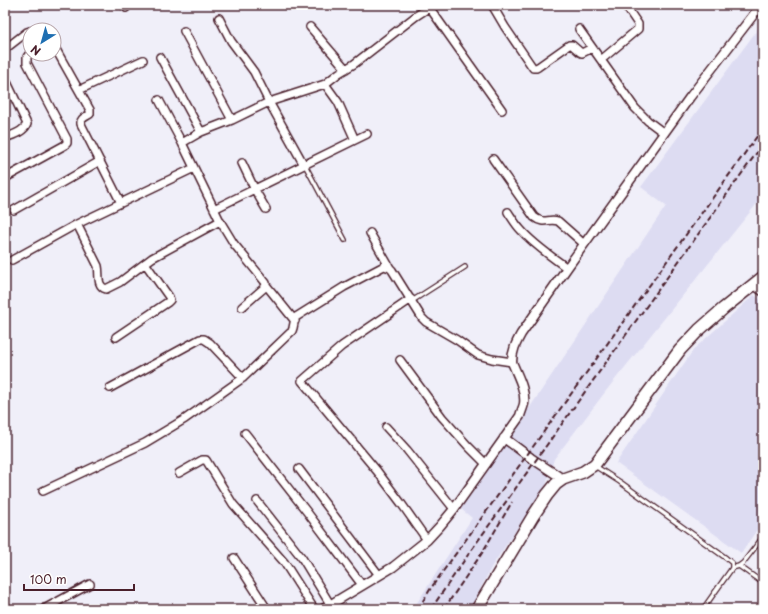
<svg xmlns="http://www.w3.org/2000/svg" width="768" height="614" font-family="'Playpen Sans',sans-serif">
<style>
.built{fill:#dddcf2}
.lines{fill:none;stroke-linecap:round;stroke-linejoin:round}
.service-casing{stroke:#4a1f2b;stroke-width:6}
.minor-casing{stroke:#4a1f2b;stroke-width:10}
.tertiary-casing{stroke:#4a1f2b;stroke-width:11}
.primary-casing{stroke:#4a1f2b;stroke-width:14}
.service{stroke:#fff;stroke-width:3.5}
.minor{stroke:#fff;stroke-width:7}
.tertiary{stroke:#fff;stroke-width:8}
.primary{stroke:#fff;stroke-width:11}
.rail{stroke:#4a1f2b;stroke-width:2;stroke-dasharray:6 3;stroke-linecap:butt}
</style>
<rect width="100%" height="100%" fill="#f0eff9"/>
<filter id="ink" filterUnits="userSpaceOnUse"><feTurbulence type="fractalNoise" baseFrequency=".025" numOctaves="2"/><feDisplacementMap in="SourceGraphic" scale="8" xChannelSelector="R" yChannelSelector="G"/><feConvolveMatrix kernelMatrix="1 2 1 2 8 2 1 2 1" color-interpolation-filters="sRGB"/></filter>
<g filter="url(#ink)">
<path class="built" d="M763 22V196L609 387 554 459 546 485 492 566 470 609H413L472 518 461 509 666 206 641 187Z
M754 295 763 302V521L741 553 616 463 694 349Z"/>
<g class="lines">
<defs>
<path id="service" d="M305 165 345 240
M412 301 465 267
M595 466 620 482 726 558 732 563V568L730 571 703 609
M739 566 763 583
M732 568 739 566 743 563 763 537"/>
<path id="minor" d="M125 5 126 8
M492 5 505 27 533 68H536L538 67 569 45H572L580 52 582 53 592 48
M429 7 502 110
M219 18 231 41 254 72 269 102 304 165
M310 27 346 69
M579 29 635 108 648 121 664 133
M184 31 232 120
M54 46 90 110V114C86 117 80 118 81 124L121 203
M5 49 27 32 30 31
M160 57 201 132
M601 60 638 29V24L625 5
M5 78 27 124C24 132 12 135 5 138
M325 84 338 102 355 140
M79 90 143 60
M159 100 182 143 220 221 234 244 266 283V285L264 288 242 307
M182 143 201 132 232 120 269 102 325 84 339 73 354 64 416 16 433 5
M493 159 534 217C544 225 548 218 558 221L584 244
M242 163 255 190 266 209
M5 178 65 145 67 143V139L27 63V57L30 53
M214 209 367 134
M14 210 100 161
M508 212C512 218 516 225 521 230 534 245 551 256 567 268
M77 224 98 266C100 274 96 286 106 289L120 282 152 258 220 221
M370 233 390 268
M12 260 77 224 194 168
M266 285 295 321
M753 285 763 292
M411 299 342 346 302 381 377 471 401 503 427 540
M116 337 168 302 170 300 169 297 145 263
M400 360 442 417 468 446 486 464
M110 388 200 339H204L210 343 243 378
M386 427 407 450 454 509
M245 433 307 512 362 585
M299 469 379 575
M179 473 202 460H206L233 504 284 562 314 609
M43 491 145 443 185 419 243 378 292 331 293 328 295 318 296 317 344 287 384 266 390 268 392 270 422 318 426 322 457 340 478 355 492 359 512 362
M257 501 302 558 330 604
M234 558 267 609
M44 609 90 584"/>
<path id="tertiary" d="M504 438 531 458 563 479
M323 609 393 567 427 540 440 526 454 509 520 416C521 412 523 408 524 404 526 390 517 375 512 362 512 351 516 343 521 334L567 268 690 97 761 5"/>
<path id="primary" d="M477 609 533 516 547 495 556 484 563 479 583 472 595 464 680 350 699 330 724 308 763 277"/>
</defs>
<use href="#service" class="service-casing"/>
<use href="#minor" class="minor-casing"/>
<use href="#tertiary" class="tertiary-casing"/>
<use href="#primary" class="primary-casing"/>
<use href="#service" class="service"/>
<use href="#minor" class="minor"/>
<use href="#tertiary" class="tertiary"/>
<use href="#primary" class="primary"/>
<path class="rail" d="M418 609 431 588 763 128
M431 609 472 549 763 144
M444 609 482 553 512 502"/>
</g>
</g>
<rect width="768" height="614" fill="none" stroke="#fff" stroke-width="20"/>
<rect x="10" y="10" width="748" height="594" fill="none" stroke="#4a1f2b" stroke-width="1.5" filter="url(#ink)"/>
<g transform="translate(42 42) rotate(217)"><circle r="19" fill="#ffffff" stroke="#b7a5aa"/>
<path d="M0-3L7 15L0 10L-7 15Z" fill="#1f6fb2"/>
<text y="-6" font-size="11" font-weight="bold" text-anchor="middle" fill="#4a1f2b">N</text>
</g>
<path d="M24 584v6h110v-6" fill="none" stroke="#4a1f2b" stroke-width="2"/>
<text x="30" y="584" font-size="12" fill="#4a1f2b" stroke="#ffffff" stroke-width="3" paint-order="stroke">100 m</text>
</svg>
